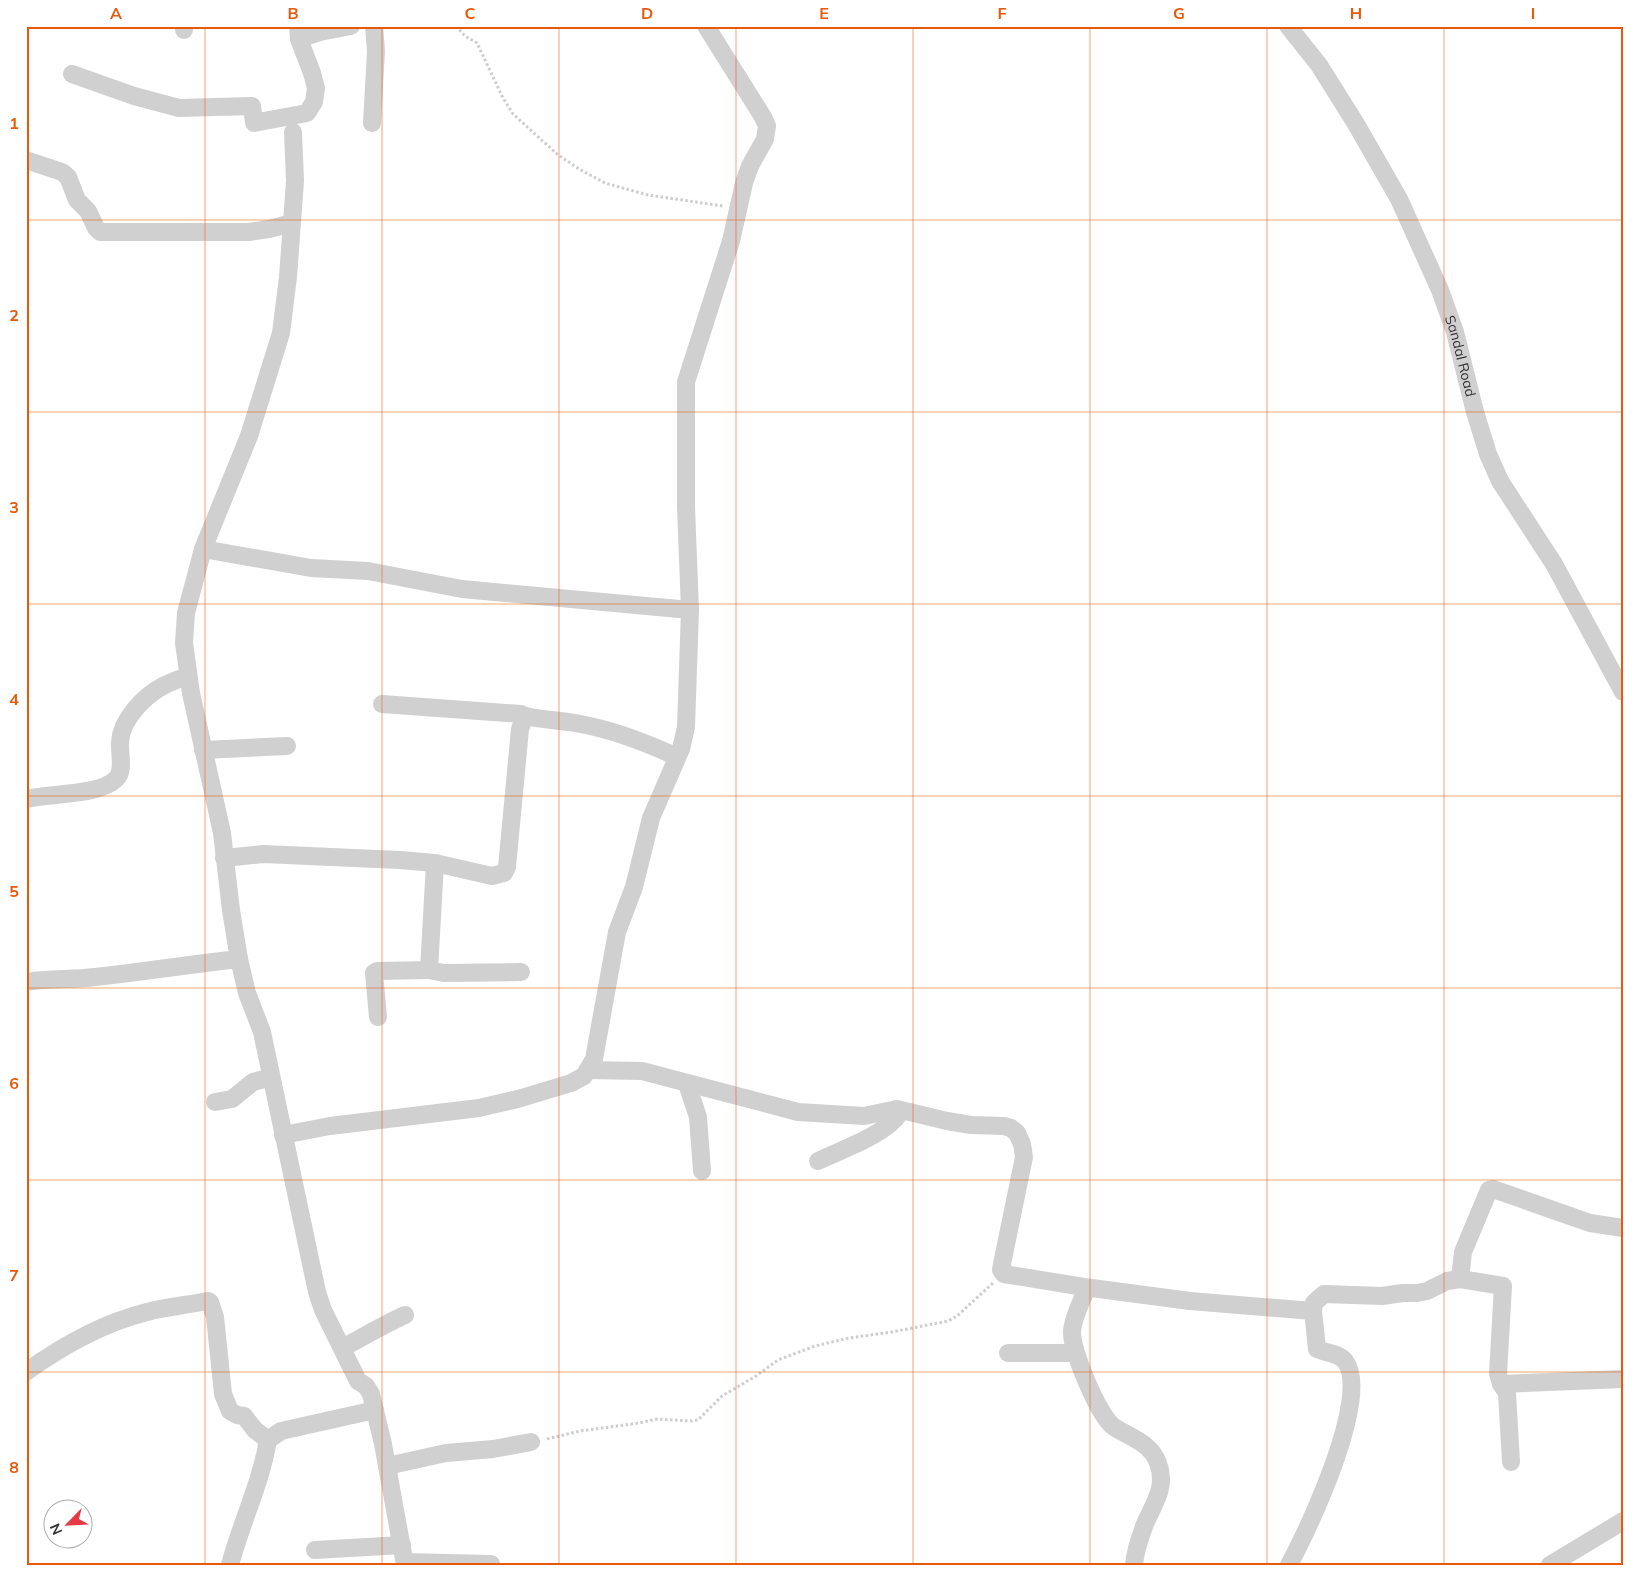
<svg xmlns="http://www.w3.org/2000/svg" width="1649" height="1591" font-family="Mulish,sans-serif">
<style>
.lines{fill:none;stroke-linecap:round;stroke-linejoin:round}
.path{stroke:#cdcdcd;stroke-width:3;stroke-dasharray:2.5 2.5;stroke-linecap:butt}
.street{stroke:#d0d0d0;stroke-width:18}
.grid{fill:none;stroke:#e8590c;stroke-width:1;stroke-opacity:0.55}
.labels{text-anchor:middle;stroke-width:5;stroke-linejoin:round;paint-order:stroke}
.street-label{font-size:14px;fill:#333;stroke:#fff}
.neatline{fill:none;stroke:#e8590c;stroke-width:2}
.grid-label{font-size:16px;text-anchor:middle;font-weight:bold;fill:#e8590c}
</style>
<rect width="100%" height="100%" fill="#fff"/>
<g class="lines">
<path class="path" d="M456 26 465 36 477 43 503 98 513 114 557 154 579 169 605 183 648 195 723 206
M547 1439 580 1431 639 1423 657 1419 690 1421 698 1420 722 1396 756 1376 778 1360 815 1346 849 1338 892 1332 948 1321 957 1316 993 1283"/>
<g class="street">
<path d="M184 26V30"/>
<path id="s1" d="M1288 26 1319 65 1356 124 1399 199 1440 290 1455 332 1475 412 1488 454 1500 481 1554 564 1623 692"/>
<path d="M299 39 320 32 351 26"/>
<path d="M72 74 134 96 179 108 252 106 254 123 307 113 314 102 316 88 312 73 299 39 298 26"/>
<path d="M372 123 376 51 374 26"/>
<path d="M293 132 295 181 288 277 281 333 249 436 203 549 186 613 184 643 191 693 222 833 231 910 239 959 247 993 262 1032 317 1292 323 1310 358 1381 366 1386 371 1394 383 1444 405 1565"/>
<path d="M26 160 62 172 68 177 77 200 88 211 96 228 100 232H249L269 229 292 223"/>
<path d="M203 549 311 568 368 571 462 589 690 610"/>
<path d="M382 704 521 714 525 716"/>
<path d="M203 750 287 746"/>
<path d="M26 799C49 793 99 796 116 779 125 770 119 754 120 742 121 720 144 696 163 686 171 682 179 679 188 676"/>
<path d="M224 858 263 854 400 860 435 863 492 876 504 873 507 867 520 729 525 716C542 720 559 720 575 723 611 729 645 742 677 757"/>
<path d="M429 970 444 973 521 972"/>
<path d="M26 982C49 978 72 980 95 977 143 972 191 964 239 959"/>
<path d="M378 1017 374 973 377 971 429 970 435 863"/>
<path d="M588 1070 642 1071 798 1112 864 1116 897 1109 947 1121 971 1125 1004 1126 1011 1128 1017 1133 1022 1144 1024 1157 1002 1264 1001 1270 1004 1274 1084 1287 1190 1301 1313 1311"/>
<path d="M687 1084 698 1117 702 1171"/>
<path d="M215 1102 232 1099 253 1082 271 1077"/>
<path d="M283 1135 330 1126 479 1108 518 1099 571 1083 584 1076 594 1059 617 932 634 887 651 818 681 749 686 727 690 610 686 507V382L731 241 744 183 750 166 765 139 767 126 763 117 706 26"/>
<path d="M818 1161C841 1150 885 1135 899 1114L897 1109"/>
<path d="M1460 1279 1463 1252 1489 1190 1493 1189 1590 1223 1623 1228"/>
<path d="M1087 1288C1082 1300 1073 1318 1072 1331 1071 1350 1099 1417 1114 1427 1130 1437 1151 1443 1158 1463 1167 1487 1154 1503 1145 1524 1140 1537 1135 1551 1134 1565"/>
<path d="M342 1348C363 1337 383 1325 405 1315"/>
<path d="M1008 1353H1075"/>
<path d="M26 1372C62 1346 103 1323 147 1312 166 1307 187 1305 208 1301L210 1302 215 1317 223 1394 230 1411 237 1415 244 1416 255 1430 268 1440"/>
<path d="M1501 1384 1623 1379"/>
<path d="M387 1466 446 1453 493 1449 531 1442"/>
<path d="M315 1550 402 1545"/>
<path d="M405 1562 491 1564"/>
<path d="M230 1565C241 1523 261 1483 268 1440L281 1431 375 1410"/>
<path d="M1289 1565C1308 1530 1372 1395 1345 1361 1339 1353 1326 1353 1317 1349L1313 1311 1314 1303 1324 1294 1382 1296 1403 1293H1417L1427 1291 1447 1281 1460 1279 1503 1286 1498 1374 1501 1384 1507 1393 1511 1462"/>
<path d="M1550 1565 1623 1521"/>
</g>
</g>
<path class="grid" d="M205 26V1565M382 26V1565M559 26V1565M736 26V1565M913 26V1565M1090 26V1565M1267 26V1565M1444 26V1565M26 220H1623M26 412H1623M26 604H1623M26 796H1623M26 988H1623M26 1180H1623M26 1372H1623"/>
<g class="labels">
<g class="street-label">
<text dy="5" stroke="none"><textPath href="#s1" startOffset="375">Sandal Road</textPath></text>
</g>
</g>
<rect width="1649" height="1591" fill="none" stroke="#ffffff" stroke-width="55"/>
<g transform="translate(68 1524) rotate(246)"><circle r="24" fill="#ffffff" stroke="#adadad"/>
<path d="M0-4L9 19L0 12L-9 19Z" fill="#e63946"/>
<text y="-8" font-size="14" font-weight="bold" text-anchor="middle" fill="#333333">N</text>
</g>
<rect x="28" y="28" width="1594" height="1536" class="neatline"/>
<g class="grid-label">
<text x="116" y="19">A</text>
<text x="293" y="19">B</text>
<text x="470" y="19">C</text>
<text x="647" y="19">D</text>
<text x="824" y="19">E</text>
<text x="1002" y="19">F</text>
<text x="1179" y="19">G</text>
<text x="1356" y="19">H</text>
<text x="1533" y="19">I</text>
<text x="14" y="129">1</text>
<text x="14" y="321">2</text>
<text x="14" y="513">3</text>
<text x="14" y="705">4</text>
<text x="14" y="897">5</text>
<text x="14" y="1089">6</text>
<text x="14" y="1281">7</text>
<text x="14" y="1473">8</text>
</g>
</svg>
